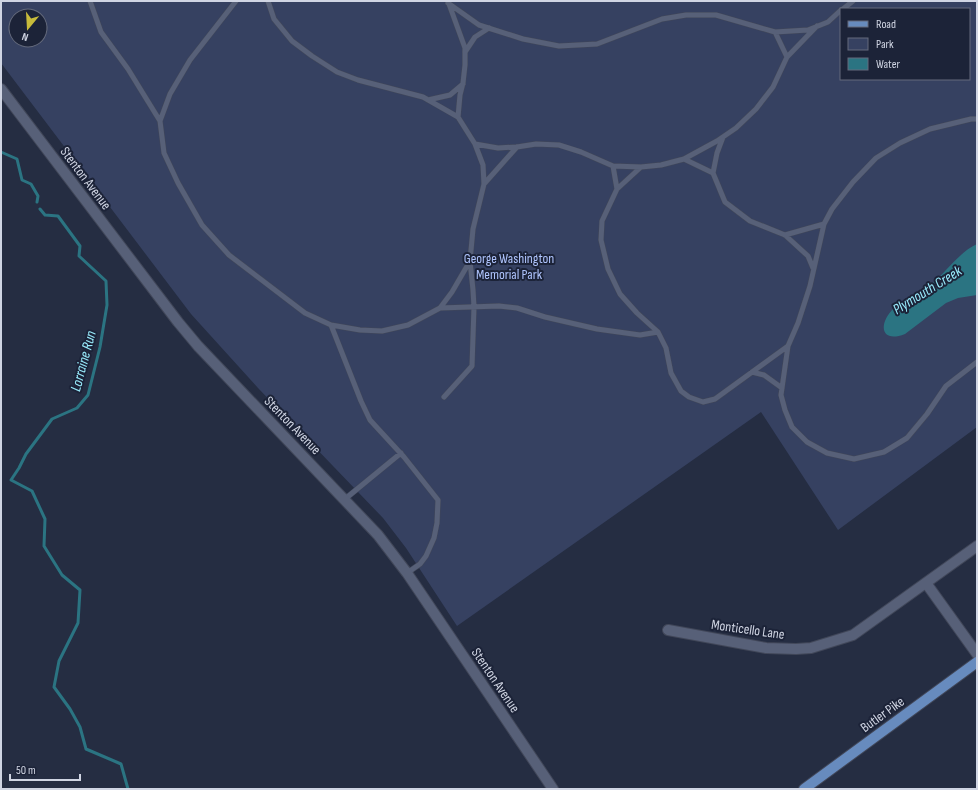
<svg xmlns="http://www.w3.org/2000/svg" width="978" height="790" font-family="'Sofia Sans Condensed',sans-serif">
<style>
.green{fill:#364161;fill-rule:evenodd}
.water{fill:#2b7482}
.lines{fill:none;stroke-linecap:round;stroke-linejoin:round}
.stream{stroke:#2b7482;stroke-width:3}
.lane-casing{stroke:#414759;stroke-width:6}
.street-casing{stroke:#414759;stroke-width:12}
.secondary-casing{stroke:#414759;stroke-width:12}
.primary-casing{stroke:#414759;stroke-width:12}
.lane{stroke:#576078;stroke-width:5}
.street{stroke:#576078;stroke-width:10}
.secondary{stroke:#576078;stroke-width:10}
.primary{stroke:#678bbe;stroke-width:10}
.labels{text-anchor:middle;stroke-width:4;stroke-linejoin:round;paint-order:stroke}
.street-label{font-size:14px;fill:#d0d5e3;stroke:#1c2338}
.park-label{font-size:14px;fill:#afc4fd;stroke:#1c2338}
.water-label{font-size:15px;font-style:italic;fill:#99ebfc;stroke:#1c2338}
</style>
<rect width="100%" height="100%" fill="#252d42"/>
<path class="green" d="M1 1H977V427L838 530 761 412 457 626 406 548 383 518 258 388 191 314 1 63ZM841 9H969V79H841ZM16 16H40V40H16Z"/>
<path class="water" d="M977 244V295L958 298 946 303 905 334C880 344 878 323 894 308 903 299 919 293 930 285 947 272 958 253 977 244Z"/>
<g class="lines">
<path class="stream" d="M1 152 17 159 22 180 31 184 38 196 37 202
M40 209 45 215 58 216 80 246 79 256 106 281 107 305 100 347 88 395 77 408 52 419 26 454 19 468 11 480 32 491 45 519 44 546 62 575 80 590 78 623 59 661 54 687 70 709 80 727 86 749 121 764 128 789"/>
<defs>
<path id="lane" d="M90 1 101 32 128 69 160 121
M236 1 190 60 170 94 160 121 164 153 178 183 202 225 229 255 305 313 331 325 360 330 382 331 408 325 440 308 452 292 470 261 473 229 484 184 483 165 475 144 458 117 423 97 358 80 337 72 312 56 292 41 274 19 268 1
M448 3 479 25 523 39 559 46 597 44 662 19 686 15H716L775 32 808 30 828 22 841 10
M449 4 465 48V65L463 83 460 95 458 117
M843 9 853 1
M775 32 787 57
M465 52 475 37 489 28
M428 100 450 95 463 84
M475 144 498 148 517 147 536 144 559 145 581 152 613 166 641 167
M684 159 713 173 725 202 750 221 785 235 808 256 813 268
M613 166 617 189
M713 173 717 153 723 137
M484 184 517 147
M785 235 824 224
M440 308 499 306 517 308 545 317 597 329 640 335 658 332 666 348 671 373 681 391 689 397 703 402 715 399 788 346 798 323 810 286 824 224 832 209 853 182 876 158 900 143 930 129 971 119H977
M331 325 361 401 370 420 404 457 438 500 437 523 434 538 426 556 420 564 407 573
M658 332 637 313 620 294 608 269 601 240 602 221 617 189 641 167 661 165 684 159 717 141 736 128 756 109 773 87 787 57 817 26
M788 346 781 395 785 410 792 427 807 442 827 453 854 459 884 452 907 438 927 414 946 386 977 362
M752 372 764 375 782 388
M444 397 472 366 474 307 473 290 470 261
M345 499 401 453"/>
<path id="street" d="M926 583 977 654
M668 630 766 648 796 649 811 648 853 635 977 546"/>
<path id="secondary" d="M1 89 178 322 198 346 378 535 407 573 553 789"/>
<path id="primary" d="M804 789 977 662"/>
</defs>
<use href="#lane" class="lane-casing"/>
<use href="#street" class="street-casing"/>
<use href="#secondary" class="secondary-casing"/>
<use href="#primary" class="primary-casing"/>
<use href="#lane" class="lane"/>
<use href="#street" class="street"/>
<use href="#secondary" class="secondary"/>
<use href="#primary" class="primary"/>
</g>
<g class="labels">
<g class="street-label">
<text transform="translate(86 178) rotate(53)" y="5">Stenton Avenue</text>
<text transform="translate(293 425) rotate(46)" y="5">Stenton Avenue</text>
<text transform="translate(748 629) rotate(8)" y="5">Monticello Lane</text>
<text transform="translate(496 680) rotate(56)" y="5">Stenton Avenue</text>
<text transform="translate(882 714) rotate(-36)" y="5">Butler Pike</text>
</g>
<g class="park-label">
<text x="509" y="263">George Washington<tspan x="509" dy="16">Memorial Park</tspan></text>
</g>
<g class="water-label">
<text transform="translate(927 290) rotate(-32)" y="5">Plymouth Creek</text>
<text transform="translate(83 361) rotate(-75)" y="5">Lorraine Run</text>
</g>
</g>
<rect width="978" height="790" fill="none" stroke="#d0d5e3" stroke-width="4"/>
<rect x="840" y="8" width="130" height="72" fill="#1c2338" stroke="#646a7c"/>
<rect x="848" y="21" width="20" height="6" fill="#678bbe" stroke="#646a7c"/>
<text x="876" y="28" font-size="12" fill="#d0d5e3">Road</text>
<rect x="848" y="38" width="20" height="12" fill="#364161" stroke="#646a7c"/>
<text x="876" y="48" font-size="12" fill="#d0d5e3">Park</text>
<rect x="848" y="58" width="20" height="12" fill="#2b7482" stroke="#646a7c"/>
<text x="876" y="68" font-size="12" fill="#d0d5e3">Water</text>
<g transform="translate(28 28) rotate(198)"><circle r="19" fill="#1c2338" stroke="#646a7c"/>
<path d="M0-3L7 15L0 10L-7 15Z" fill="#c7bb3b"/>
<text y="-6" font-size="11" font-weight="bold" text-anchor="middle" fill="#d0d5e3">N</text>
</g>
<path d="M10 774v6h70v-6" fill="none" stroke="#d0d5e3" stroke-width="2"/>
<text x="16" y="774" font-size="12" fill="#d0d5e3" stroke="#1c2338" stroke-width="3" paint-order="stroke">50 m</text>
</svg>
